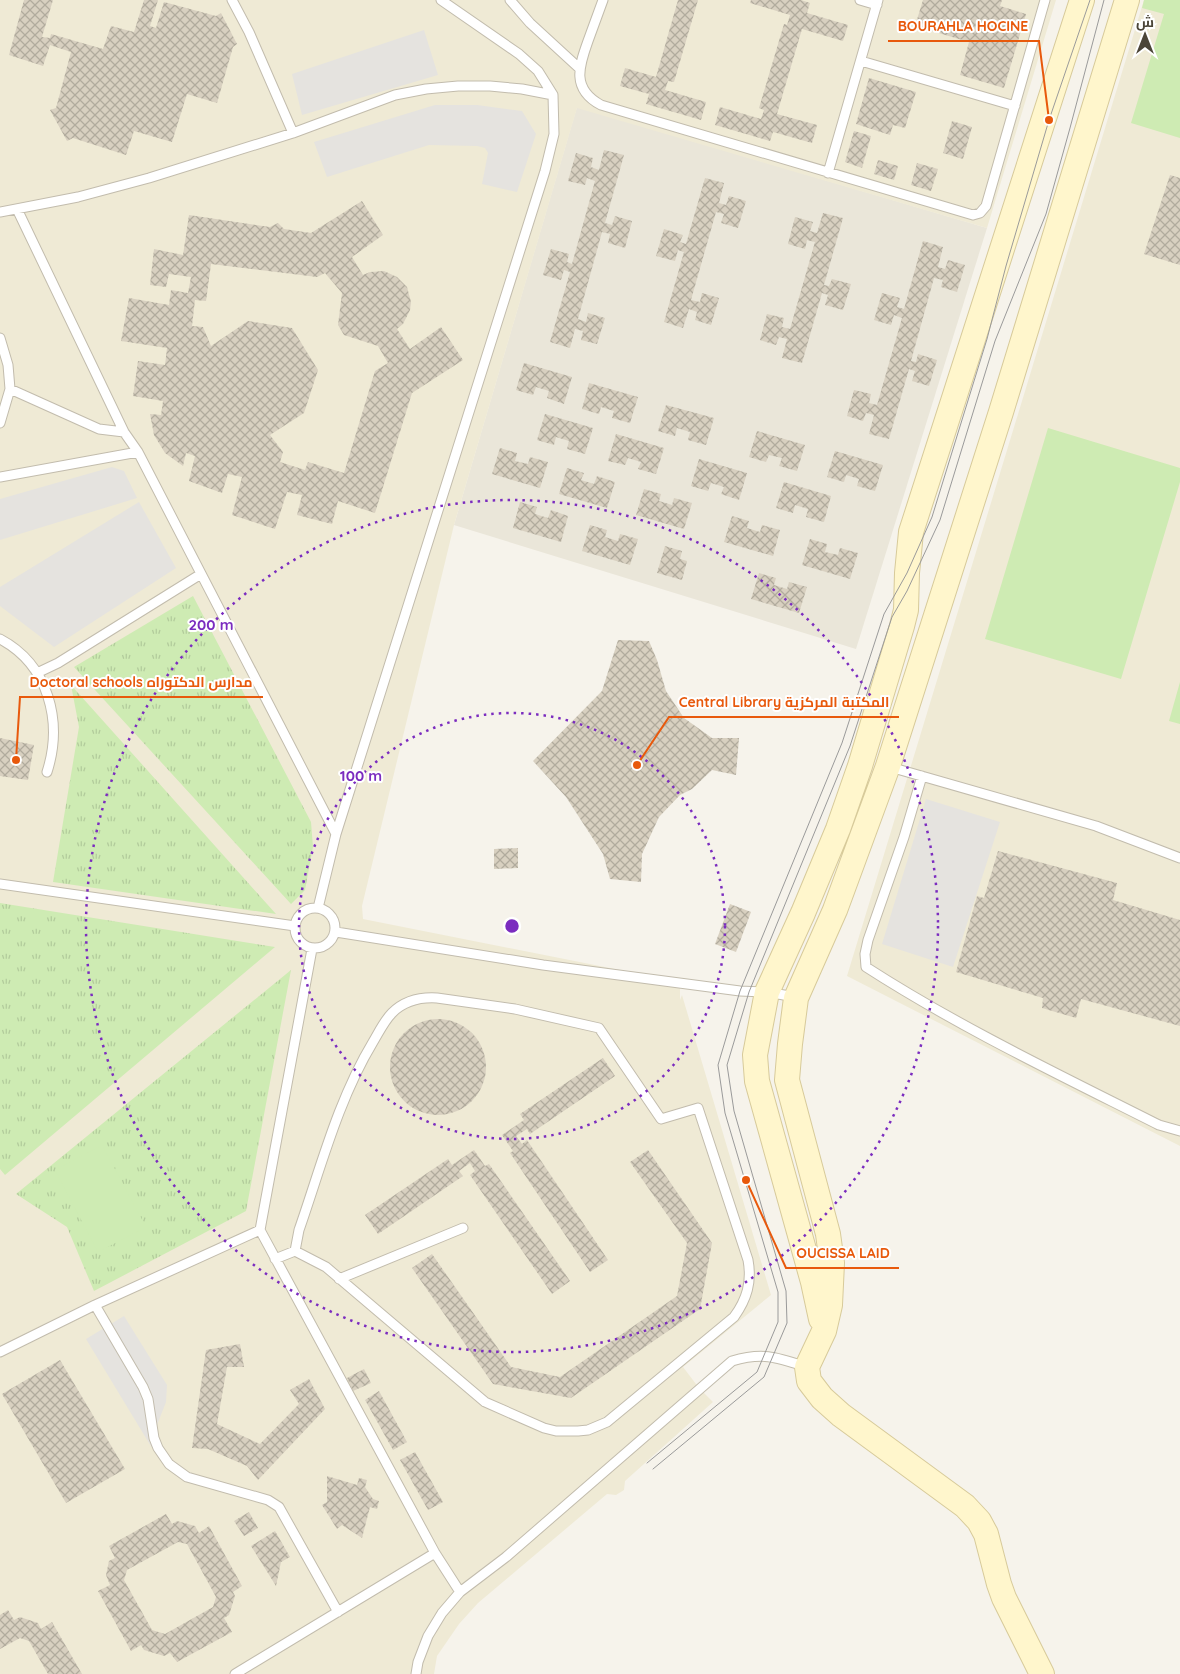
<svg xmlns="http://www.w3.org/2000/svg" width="1180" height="1674" font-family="Quicksand,Cairo,sans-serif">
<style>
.residential{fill:#eae6d9}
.education{fill:#efead5}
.grass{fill:url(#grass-tufts)}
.pitch{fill:#ceebb3}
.parking{fill:#e5e3df}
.building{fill:url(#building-cross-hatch);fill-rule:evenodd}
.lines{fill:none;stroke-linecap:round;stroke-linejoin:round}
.lane-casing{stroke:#c2bcad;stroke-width:11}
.secondary-casing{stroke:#d7ca9a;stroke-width:26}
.lane{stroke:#fff;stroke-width:9}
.secondary{stroke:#fff6cc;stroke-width:24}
.tram{stroke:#9a9a9a;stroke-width:1}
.ring{fill:none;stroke:#7b2cbf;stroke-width:2.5;stroke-dasharray:2.5 5}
.centre{fill:#7b2cbf;stroke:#fff;stroke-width:2.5}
.ring-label{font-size:15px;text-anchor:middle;font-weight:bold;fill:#7b2cbf;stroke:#fff;stroke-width:4;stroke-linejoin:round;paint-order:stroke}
.leader{fill:none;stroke:#e8590c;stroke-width:2}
.callout-dot{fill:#e8590c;stroke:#fff;stroke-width:2}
.callout-label{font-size:14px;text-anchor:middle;font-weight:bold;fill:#e8590c;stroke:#fff;stroke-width:4;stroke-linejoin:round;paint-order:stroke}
</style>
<defs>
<pattern id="grass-tufts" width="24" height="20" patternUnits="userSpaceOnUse" patternTransform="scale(1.25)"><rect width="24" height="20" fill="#ceebb3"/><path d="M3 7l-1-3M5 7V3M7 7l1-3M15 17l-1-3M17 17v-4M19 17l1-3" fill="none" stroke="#b2cb9b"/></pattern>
<pattern id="building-cross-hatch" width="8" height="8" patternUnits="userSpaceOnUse" patternTransform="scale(1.25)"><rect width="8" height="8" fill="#d8d0c0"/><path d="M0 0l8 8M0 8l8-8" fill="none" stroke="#b1ab9d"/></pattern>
</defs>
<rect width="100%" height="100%" fill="#f6f3eb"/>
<path class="residential" d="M577 107 987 228 856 649 454 525Z"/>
<path class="education" d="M0 0H1056L987 228 577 108 454 525 362 906 363 919 680 982V1000L682 995 771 1295 683 1367 699 1388 713 1402 625 1481 624 1490 616 1495 607 1494 478 1603 459 1624 437 1656 434 1674H0Z
M1144 0H1180V1146L847 976Z"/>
<path class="grass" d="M193 596 311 822 313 847 305 890 291 904 74 667Z
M71 685 276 914 53 882 79 727Z
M0 903 275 947 5 1175 0 1169Z
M291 970 246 1211 94 1291 67 1227 16 1194Z"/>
<path class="pitch" d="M1144 0H1180V138L1131 123 1164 14 1142 8Z
M1048 428 1180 468V482L1121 679 985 639Z
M1180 682V724L1169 721Z
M102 1145 146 1227 98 1252 55 1170Z"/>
<path class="parking" d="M424 30 438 75 302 115 292 74Z
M435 105H477L522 111 536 134 517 192 482 184 488 153 485 148 477 146 429 145 327 177 314 142Z
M112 467 124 471 137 498 0 540V499Z
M139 502 176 568 54 647 0 606V587Z
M926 799 1000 822 953 967 882 944Z
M124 1316 167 1385 166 1402 157 1425 159 1448H152L86 1339Z"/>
<path class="building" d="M24 0H53L42 37 50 38 51 34 103 49 111 26 134 32 144 0H158L150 26 156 28 164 2 216 16 221 13 237 44 233 47 217 103 187 94 172 142 134 131 126 155 73 138 67 141 50 110 56 108 71 52 50 45 43 66 9 55Z
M678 0H698L674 82 668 81 665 90 706 102 701 120 646 104 649 94 620 86 625 68 656 77Z
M751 0H801L810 3 807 13 848 25 843 41 802 29 777 114 817 125 812 143 773 132 770 141 715 125 720 107 761 119 764 110 759 108 784 24 787 25 790 15 750 3Z
M923 0H1002L1000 6 1026 14 1004 88 960 75 969 42 915 26Z
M869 78 916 92 905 128 893 125 890 135 856 124Z
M952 121 972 127 963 159 943 153Z
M854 131 871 136 862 168 845 162Z
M604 150 624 155 605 223 612 225 615 216 632 221 625 248 608 243 610 234 602 232 578 319 586 322 588 313 605 318 597 344 581 340 583 331 575 329 570 348 550 342 570 272 564 270 561 280 543 275 551 249 569 254 567 262 572 264 595 181 587 178 585 185 568 181 576 153 593 158 591 167 599 170Z
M878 160 898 166 894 180 874 174Z
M917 163 938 169 931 191 911 185Z
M1170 175 1180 178V265L1144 254Z
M705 178 724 183 719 203 726 205 729 196 746 201 738 228 721 223 724 214 716 212 691 300 700 302 702 293 719 298 711 325 695 320 697 312 689 309 683 328 664 322 684 252 678 250 675 261 656 256 664 229 683 235 680 242 686 244Z
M362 201 383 235 352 257 363 275 370 272 384 271 397 277 407 287 411 302 410 310 403 324 397 329 410 349 441 327 463 360 412 393 375 513 338 501 332 524 297 515 302 495 287 492 275 529 232 515 242 477 228 474 222 493 189 481 195 456 186 453 183 466 165 453 154 435 150 414 161 415 163 401 133 396 138 361 165 365 167 348 121 341 129 298 169 305 171 290 188 293 191 277 169 274 166 287 150 285 154 249 183 255 189 215 270 227 278 223 284 229 311 233ZM211 264 317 277 325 273 342 293 338 325 344 335 378 346 388 363 375 371 344 473 308 462 305 470 280 462 283 452 270 435 304 413 318 370 292 328 248 321 211 346 203 327 192 326 195 300 206 301Z
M823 213 843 218 824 285 829 286 832 279 851 284 843 310 825 305 828 295 822 293 802 363 782 358 787 339 779 337 776 345 760 340 767 314 784 318 782 327 790 329 815 242 807 240 805 249 788 244 795 217 813 222 810 231 817 233Z
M923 241 943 247 938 267 945 269 948 260 965 265 957 292 941 287 943 280 934 278 911 361 916 362 918 354 937 360 929 386 912 381 915 371 909 369 889 439 869 434 874 415 866 413 863 421 847 416 854 390 871 394 869 403 877 405 902 318 894 315 891 325 874 320 882 293 900 298 897 307 904 309Z
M524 363 572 377 564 404 547 398 549 391 536 387 533 395 516 390Z
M589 383 638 397 630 423 612 418 614 411 601 407 599 414 582 409Z
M666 405 714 418 706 445 688 440 690 432 677 428 675 436 658 431Z
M545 414 593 428 585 454 567 449 569 441 556 437 554 445 537 440Z
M757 431 805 445 797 471 779 466 782 458 769 455 766 462 749 457Z
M616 434 664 448 656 474 638 469 641 462 628 458 625 465 608 461Z
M500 448 517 453 515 461 528 464 530 457 548 462 540 488 492 474Z
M835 451 883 465 875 491 857 486 859 479 846 475 844 482 827 477Z
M699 459 747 473 739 500 721 494 724 487 711 483 708 491 691 486Z
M567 468 584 473 581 480 594 484 597 476 615 482 607 508 559 494Z
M784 482 831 496 824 522 806 517 808 509 795 505 793 513 776 508Z
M644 489 661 494 659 501 672 505 674 498 692 503 684 529 636 515Z
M520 502 537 507 535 514 548 518 551 510 568 516 561 542 513 528Z
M732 516 749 521 747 528 760 532 762 525 780 530 773 556 724 542Z
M590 525 607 530 605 537 618 541 620 534 638 539 630 565 582 551Z
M810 539 827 544 825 552 838 555 840 548 858 553 850 579 802 565Z
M665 546 682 551 680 559 687 561 682 580 657 573Z
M759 573 776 578 774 585 787 589 789 582 807 587 799 613 751 599Z
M618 640 649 641 657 660 666 691 684 718 712 738H739L736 775 712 770 692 789 680 795 659 817 642 854 641 882 610 879 603 854 566 797 533 761 602 691Z
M0 738 34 745 28 780 0 776Z
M518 848V868L494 869V849Z
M998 851 1117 883 1113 900 1180 920V1026L1081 999 1076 1018 1042 1008 1043 998 956 972 977 896 984 898Z
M730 904 751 912 736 952 715 944Z
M390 1067a48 48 0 1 1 96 0a48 48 0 1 1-96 0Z
M603 1058 615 1076 530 1134 527 1129 516 1136 522 1144 527 1140 608 1260 590 1272 510 1153 513 1151 502 1135 524 1120 520 1114Z
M474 1150 485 1166 489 1164 570 1281 552 1294 470 1175 475 1171 470 1163 459 1171 463 1176 378 1234 365 1215 448 1159 452 1165Z
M648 1150 712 1243 700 1309 571 1398 493 1384 412 1268 432 1254 511 1367 560 1377 677 1296 687 1243 630 1162Z
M240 1344 244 1367H227L217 1424 260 1444 299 1404 290 1390 309 1379 325 1409 258 1480 247 1466 208 1449 192 1448 206 1350Z
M60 1360 125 1469 66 1503 2 1394Z
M364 1369 371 1383 353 1391 347 1378Z
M379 1391 407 1442 393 1450 365 1400Z
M415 1452 443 1502 428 1510 400 1460Z
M327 1476 357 1485 359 1478 367 1480 365 1487 373 1499 379 1501 377 1509 370 1507 362 1538 342 1525 337 1529 322 1505 327 1502Z
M249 1512 258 1528 244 1536 234 1521Z
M166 1514 172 1524 177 1521 195 1526 199 1533 209 1526 242 1586 233 1592 235 1596 229 1615 224 1618 232 1632 177 1662 170 1653 164 1656 144 1650 141 1645 131 1651 98 1591 110 1585 106 1575 109 1561 115 1558 109 1546ZM178 1542 187 1544 216 1597 213 1607 165 1634 152 1630 124 1580 127 1570Z
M275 1531 290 1557 281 1562 276 1586 251 1546Z
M8 1610 14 1620 20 1617 38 1623 41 1629 52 1622 82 1674H48L29 1641 20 1638 0 1649V1615Z"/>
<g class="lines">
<defs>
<path id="lane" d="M232 0 249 32 293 133
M510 0 530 23 579 68
M603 0C598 14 593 27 588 41 579 66 571 89 601 105L973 215 980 213 986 206 1045 0
M860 0 877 5
M861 61 1015 106
M828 173 878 0
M17 209 124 432 138 452 336 834
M0 212 78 197 149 178 293 133 395 95 426 89 458 86H490L522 89 553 95
M0 338 8 365 10 389 0 423
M10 389 99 429 124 432
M0 477 138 452
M0 639C49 665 63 722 47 772
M37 673 58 663 201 574
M890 767 1096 826 1180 858
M922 776 904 837 868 940 865 954 866 967C959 1027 1060 1075 1159 1125L1180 1131
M0 884 295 926
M295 928a20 20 0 1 1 40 0a20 20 0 1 1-40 0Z
M318 908 336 834 545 171 554 134 553 95 538 71 519 54 441 0
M336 932 543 965 740 991 767 992 795 997
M260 1230 312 949
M275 1259 295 1251 326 1267 485 1402 544 1428 556 1431H578L588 1430 607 1422 734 1317C747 1299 752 1282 748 1260L698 1108 661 1119 599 1028 515 1009 437 998C420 997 404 1001 392 1013 384 1021 379 1032 373 1042 338 1100 321 1167 299 1230L295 1251
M339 1279 463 1228
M95 1305 143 1387 148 1399 154 1438 158 1448 169 1464 187 1477 268 1500 279 1507 338 1612
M0 1352 95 1305 260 1230 435 1553 460 1592
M235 1674 435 1553
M416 1674 418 1662 428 1636 442 1613 460 1592 506 1557 732 1361C763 1352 776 1357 807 1367"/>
<path id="secondary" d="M821 1319 813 1282 757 1081 755 1055 767 992 803 913 838 829 860 766 902 626 906 610 907 573 911 532 1082 0
M1042 1674 1004 1598 999 1584 986 1534 979 1521 965 1506 841 1415 822 1398 809 1381 807 1367 824 1331 830 1305 832 1263 828 1234 787 1080 790 1044 796 998 835 910 888 766 1001 412 1127 0"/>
</defs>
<use href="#lane" class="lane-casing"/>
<use href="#secondary" class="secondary-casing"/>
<use href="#lane" class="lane"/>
<use href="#secondary" class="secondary"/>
<path class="tram" d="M647 1463 757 1372 778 1322V1292L725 1113 718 1065 740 991 842 743 884 614 907 573 932 517 987 339 1006 266 1049 120 1090 0
M653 1469 764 1377 787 1323 786 1291 734 1111 727 1065 749 992 850 746 892 617 907 591 940 520 995 341 1046 214 1070 128 1104 0"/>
</g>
<g class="ring">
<circle cx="512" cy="926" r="213"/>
<circle cx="512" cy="926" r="426"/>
</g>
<circle cx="512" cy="926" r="8" class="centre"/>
<g class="ring-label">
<text x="211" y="630">200 m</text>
<text x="361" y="781">100 m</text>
</g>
<path class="leader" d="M1049 120L1039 41H888M16 760L20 697H263M637 765L669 717H899M746 1180L786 1268H899"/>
<g class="callout-dot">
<circle cx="1049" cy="120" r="5"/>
<circle cx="16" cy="760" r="5"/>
<circle cx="637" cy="765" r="5"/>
<circle cx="746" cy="1180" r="5"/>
</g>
<g class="callout-label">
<text x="963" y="31">BOURAHLA HOCINE</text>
<text x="141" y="687">Doctoral schools مدارس الدكتوراه</text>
<text x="784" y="707">Central Library المكتبة المركزية</text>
<text x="843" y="1258">OUCISSA LAID</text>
</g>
<g transform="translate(1145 35)" stroke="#ffffff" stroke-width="4" paint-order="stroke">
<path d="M0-4L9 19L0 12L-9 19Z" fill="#4b4538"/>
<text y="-8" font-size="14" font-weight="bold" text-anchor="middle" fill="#4b4538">ش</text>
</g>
</svg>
